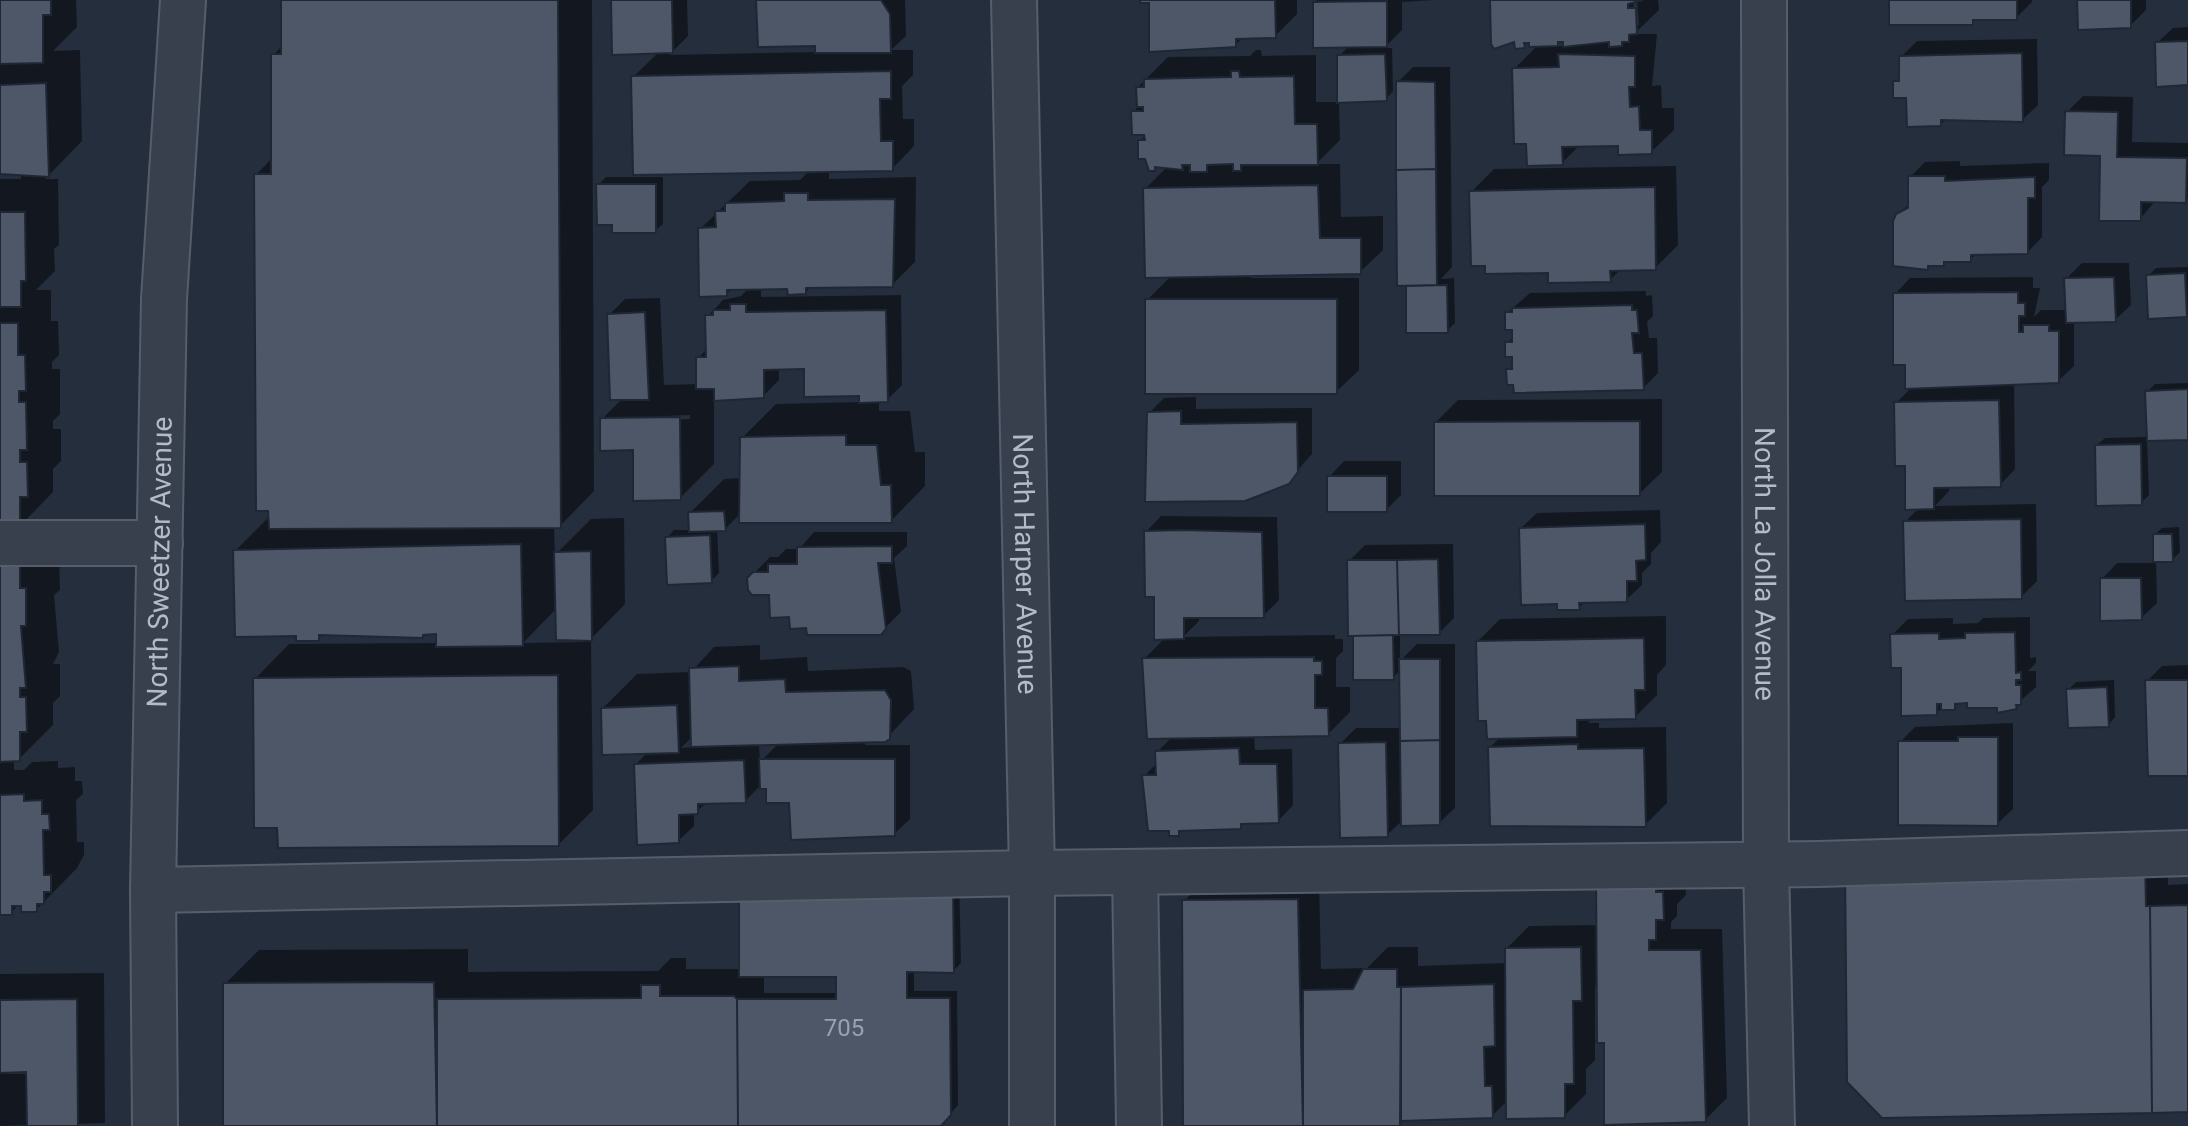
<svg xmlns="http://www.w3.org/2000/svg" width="2188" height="1126" font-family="Roboto,sans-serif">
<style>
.shadow{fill:#0007;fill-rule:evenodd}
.building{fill:#4d5768;stroke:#1f2734;stroke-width:2}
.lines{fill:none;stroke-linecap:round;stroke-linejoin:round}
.minor-casing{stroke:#565e6b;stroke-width:48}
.minor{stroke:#38404d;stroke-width:44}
.labels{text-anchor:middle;stroke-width:7;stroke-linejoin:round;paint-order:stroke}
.number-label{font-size:24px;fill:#9aa2b0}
.street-label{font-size:28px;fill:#b4bbc8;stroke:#1d2532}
</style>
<rect width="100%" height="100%" fill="#242e3d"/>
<path class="shadow" d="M0 0H76L77 27 53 51 80 50 82 141 45 179H58L59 245 54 249 55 271 36 290H51V321H58L59 355 52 362V369H60V414L53 421V429H61V461L53 469V492L20 526 59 555 60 590 54 595 59 652 53 664H60V696L53 703V725L19 759H14V770H24L32 762 58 761V768L75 767V781H82L83 794 76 800 77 842H84V855L77 868 36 910 19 904 11 913H0V179H21V172H0Z
M283 0H592L594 491 560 526H554L555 555 591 519 624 518 625 604 588 642H591L593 810 559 844 279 826 255 679 289 644 438 643V632L422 636 324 633 319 638 235 551 270 516 256 175 273 157V55L283 45ZM557 608 584 642 523 643Z
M613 0H687L688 36 669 55 817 52V44L758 0H905L906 36 891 50H913V75L902 86 903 119H914V146L892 169 829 170V179L916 177 915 262 892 285 812 286 806 292 789 287 761 288V297L901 295 902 385 887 400H879V411H910L915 452H925V486L891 521 741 513 725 529H717L719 573 711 581 667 538 674 530H690V513L724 479 742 478V438L776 404 861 402V394L806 367 779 368V380L763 396 714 399V464L680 498 602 419 623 398 609 315 625 299 660 298 664 385 698 384V358L708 348V316L723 300 741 296 749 288H733L726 294 700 229 750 181 800 180 810 170 633 77 659 52ZM690 415V419L666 420V416Z
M1142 0H1297V14L1275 36 1243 37 1235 46 1151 0Z
M1317 0H1434L1402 2V30L1384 48H1392L1393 91 1386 99 1339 56 1349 46 1315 3Z
M1494 0H1633L1635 25H1639L1637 0H1658L1659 10 1634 34H1657L1652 86 1661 85 1662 108H1674V130L1651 152 1620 144H1581L1562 163 1528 142 1514 69 1538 45 1531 39 1524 46ZM1561 40H1565V46H1555Z
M1891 0H2032V2L2016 18H1977L1972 23Z
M2079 0H2146V10L2130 26Z
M2188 27V83L2157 43 2173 28Z
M2037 39 2038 105 2022 120 1946 119 1941 124 1895 82 1901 76V57L1917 41Z
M1256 50H1261L1262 56 1316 55V102H1339L1340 140 1316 164H1340L1341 217 1383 216V250L1360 272 1251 274V278H1359V370L1336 392 1147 300 1171 276 1145 189 1168 166 1158 165 1154 169 1140 141 1148 133 1133 112 1139 106 1138 87 1168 57 1250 56Z
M1413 67H1450L1452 267 1441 279 1454 278 1455 323 1447 331 1408 287 1412 284 1398 82Z
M2083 96 2133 97 2132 142 2188 143V198L2156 200 2140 219 2102 154 2067 112Z
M1960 161V166L2049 163V180L2042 187V237L2027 253H1977L1970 260 1931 264 1927 268 1898 215 1910 203V177L1925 162Z
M1676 166 1678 245 1655 268 1621 269 1610 280 1550 271 1471 192 1494 169Z
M606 177H663V224L655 231 598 185Z
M2082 263H2129L2131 305 2115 320 2074 321V366L2058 381 2014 383 2015 469 2000 485 1949 486V491L1935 506 2036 504 2037 581 2021 597 1905 522 1920 507 1907 464 1896 403 1912 387 1895 294 1910 278 2033 277V288H2040L2034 317 2041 310H2067L2066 279Z
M2188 267V314L2186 315 2148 276 2156 268Z
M1646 291V296L1652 295 1653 316 1647 322 1649 338H1657L1658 373 1643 388 1508 370 1514 364 1507 343 1514 336 1507 313 1530 293Z
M2188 383V438L2147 439 2149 495 2141 503 2097 445 2105 438 2149 437 2147 392 2155 384Z
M1196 397V409L1312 408V454L1287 482 1149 413 1164 398Z
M1662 399V472L1639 494 1436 422 1458 400Z
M1344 461H1401V495L1386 510 1329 477Z
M1660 510 1661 542 1651 553V564L1642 573V585L1626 600 1586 601 1579 608 1559 602 1521 528 1537 513Z
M1161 516 1277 517 1279 600 1263 616H1199V621L1183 637 1335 635V639H1343V651L1336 658V687H1350V712L1328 734 1254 735 1255 750 1292 749 1293 805 1278 821 1246 822 1240 827 1184 828 1178 834 1171 828 1144 776 1157 763V752L1172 737 1144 659 1166 637 1146 532Z
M2179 527 2180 552 2172 560H2156L2157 603 2141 618 2102 579 2117 563H2155L2154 535 2162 528Z
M814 532H907V546L894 558 901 612 880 633 808 626 749 578 770 557H778L786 549H799Z
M1453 544 1454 618 1439 633 1400 634V661L1417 644H1455V808L1439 823 1403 820 1387 835 1340 744 1356 728H1402L1401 669 1393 678 1355 637 1358 634 1349 561 1365 545Z
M1666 616V665L1657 675V695L1635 717 1593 718 1588 723H1599V728L1666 727 1667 803 1645 825 1490 747 1501 737 1478 641 1500 619Z
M2030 617V658L2036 657V663L2028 671H2036V687L2009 711 1969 701 1960 702 1954 708H1942L1936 713 1902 665 1892 635 1908 619 1953 618V624L1978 623 1983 618Z
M760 645V660L807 657 808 671 903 667 911 671 914 709 885 740 865 741V745H910V819L894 834 791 801 768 787H759L745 801 708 802 694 813V826L678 841 636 764 648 752 603 708 637 674 691 672 714 647ZM693 736V747L681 748ZM759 743H779L760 762Z
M2188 665V774L2147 681 2162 666Z
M2114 680 2115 717 2108 725 2068 690 2076 682Z
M2013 723V809L1997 824 1900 742 1915 727Z
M2167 837 2168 885 2188 884V1110L1883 1116Z
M1598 870H1685L1686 895 1677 904V916L1671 922V929H1722L1727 1098 1705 1120 1606 1041H1595V1060L1586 1069V1094L1564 1116 1508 1100 1492 1116 1405 1119 1399 1125 1185 1126 1184 901 1206 879 1319 878 1321 969 1367 968 1388 947H1418V966L1507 963V948L1529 926 1598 925ZM1599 982V1040H1595V986Z
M959 875 961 963 953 971 914 970V991H957L958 1105 940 1126H225V984L259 950 468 949V972L658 971 671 958H686V969H741ZM764 975H838V993H764Z
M104 973 105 1123 0 1126V974ZM28 1070V1074H9V1071Z"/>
<path class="building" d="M0 0H51V15H43V63L0 64Z
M281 0H558L561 528 269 529 268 511H256L254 174H271V54H281Z
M611 0H672L673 53 612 55Z
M756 0H881L890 14 891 53H815V46L758 47Z
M1140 0H1275L1276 38 1236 39V47L1149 52V3H1140Z
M1490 0H1643L1628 4V8H1636L1637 34 1629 35V42H1622V46L1609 47V42L1563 47V42H1558V46L1529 47V43H1524L1525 48 1515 49 1514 42 1494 49 1491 44Z
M1889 0H2017V20H1973V25H1889Z
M2077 0H2131V28L2078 30Z
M1387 1V47L1313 48V2Z
M2188 41V85L2156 87 2155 42Z
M2022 53 2023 122 1941 120V126L1907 127 1906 98H1893V81H1899V56Z
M1385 54 1387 101 1337 103V55Z
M1558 54 1635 56V87H1629L1630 107 1639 106 1640 130H1652V154L1618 155V146L1562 147 1563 165 1527 166 1526 144H1514L1512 68 1559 67Z
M891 71V99H880L881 141H893V171L633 175 631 76Z
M1231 71H1239L1240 77 1294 76 1295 124H1317L1318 165H1241V171H1233V164L1207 165V172H1190V165H1182L1183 170 1155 167V171H1149L1145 159H1138V140H1145L1144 135H1132L1131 111H1143V107H1137L1136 87H1144V79L1231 77Z
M1396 81 1435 82 1436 169 1396 170Z
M46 83 49 177 0 174V85Z
M2065 111 2118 112 2117 157 2187 158 2186 203 2141 202V221H2099L2100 156 2064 155Z
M1436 169 1437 285 1397 286 1396 170Z
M1908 176H1945V181L2035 177V198H2028V254L1971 255V262H1944V266H1928V270L1893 266V221L1896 214 1908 208Z
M596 184H656V233H612V225H597Z
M1318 185 1320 238H1361V274L1145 278 1143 188Z
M1655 187 1656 270 1610 271 1611 282 1548 283V273L1485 274V266H1471L1469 191Z
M784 193H808V200L895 199 893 287 806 288V294L788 295 787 289 727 290V296L699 297 698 228 716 227 715 211H725V203L784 201Z
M0 212H25L26 281H21V307H0Z
M2185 273 2187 317 2148 319 2146 275Z
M2114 277 2116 322 2066 323 2064 278Z
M1447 285 1448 333H1406V286Z
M2018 292V303H2025V316H2019V332H2023V325H2049V331H2059V383L1905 389V365H1893V293Z
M1145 299H1337V394H1145Z
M730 304H746V312L886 310 888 402 859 403V396L804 397V369L764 370V398L714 401V389H696V357H706L705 315H713V310H730Z
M1632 305V310H1637L1639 333H1632L1634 353H1642L1644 390 1514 393 1513 385H1507L1506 369H1512V357H1505V342H1512V330H1505V312H1512V308Z
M645 312 649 400H610L607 314Z
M0 323H18V355H25L26 391H19V402H26L27 450H20V462H27L28 497H20V529H0Z
M2188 389V440L2147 441 2145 391Z
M1999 400 2001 487 1934 488V509L1905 510V466H1895L1894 402Z
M1181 411V424L1297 422 1298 472 1289 484 1245 501 1145 502 1147 412Z
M680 417 681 500 633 501V450L600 451V418Z
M1640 421V496H1434V422Z
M846 435V445H877L881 485H891L892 523H739L740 437Z
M2141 444 2142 505 2096 506 2095 445Z
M1327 476H1387V512H1327Z
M724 511 726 531 689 532 688 512Z
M2021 519 2022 599 1905 601 1903 521Z
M1645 524 1646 560 1636 561 1637 581H1627V602L1579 603 1580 610H1557V604L1521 605 1519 528Z
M1181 530 1262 532 1264 618H1184V639L1154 640V597H1145L1144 531Z
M2153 534H2172L2173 562H2153Z
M710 535 712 583 667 585 665 537Z
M521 544 523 646 436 647V634L423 635V638L319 635V641H296V636L235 637 233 550Z
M892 546V563H878L886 629 881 635H807L806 628 790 629 789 617 770 618 769 595H752L748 590 747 578 753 572H768V564H797V547Z
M591 551 592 641 556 640 554 552Z
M20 558V588H26V626H21L26 688H20V697H26L27 732H20V761L0 762V559Z
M1438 559 1440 635H1399L1397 560Z
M1347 560H1397L1399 635 1348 636Z
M2100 578H2141L2142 620 2100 621Z
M2015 632 2016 673 2021 672V680H2016V685H2021V705H2016L2017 709 1997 713V708H1967V703L1955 704V710H1941V704H1937V715L1901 716V668H1891L1890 634 1939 633V639L1965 638V633Z
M1393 635 1394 680H1353V636Z
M1644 638 1645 690H1635L1636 719 1577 720V737L1487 739 1486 721H1478L1476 641Z
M1314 657V661H1322V675H1315V708H1328L1329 736 1147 739 1142 658Z
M1399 659H1440V740L1400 741Z
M739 666V681L785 679 786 692 885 690 891 700 890 739 885 742 691 747 689 668Z
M558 675 559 846 278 848 277 828H254L253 678Z
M2145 680H2188V776H2148Z
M2107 687 2109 727 2068 728 2066 689Z
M677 705 679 753 602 755 601 708Z
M1958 737H1998V826L1898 825V741H1958Z
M1440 740V825L1401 826 1400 741Z
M1386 742 1388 837 1340 838 1338 743Z
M1578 744V749L1644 748 1646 827 1490 826 1488 747Z
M1239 748 1240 764H1277L1279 823 1241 824V829L1179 831V836H1169V831H1148L1142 775H1156L1155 751Z
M759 759H895V836L791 840 789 803H766V789H760Z
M744 760 746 803 698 804V814L679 815V843L637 845 634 764Z
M24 794V801L42 800V814H49L50 830H43L44 875H51V892H44V904H37V912H21V906H12V915H0V795Z
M2145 859 2146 906H2150L2152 1113 1882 1118 1847 1082 1845 865Z
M1656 868V892H1663L1664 920H1656V940H1649V950H1701L1706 1122 1604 1125V1043H1597L1596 870Z
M953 881 954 973 907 972V998H950L951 1115 941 1126H738L737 999H836V977H739V887Z
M1298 899 1303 1126H1183L1182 900Z
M2188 905V1112L2152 1113 2150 906Z
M1581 947 1582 1001H1573L1574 1084H1565V1118L1506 1119 1505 948Z
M1363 969H1397V987H1401L1400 1126H1303V990L1353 989Z
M434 982 437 1126H223V983Z
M1494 984 1495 1046 1484 1047 1485 1086H1492L1493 1118 1401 1121V987Z
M641 985H660V996H734L737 999 738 1126H437V999L641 998Z
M77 999 78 1126H27L26 1072 0 1073V1000Z"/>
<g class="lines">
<defs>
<g id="minor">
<path id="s1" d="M1014 0 1032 873V1126"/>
<path id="s2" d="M1764 0 1766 864 1772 1126"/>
<path d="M0 543H160"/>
<path d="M1135 872 1139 1126"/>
<path d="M153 890 1032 873 1819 864 2188 853"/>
<path id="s3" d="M155 1126 153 890 164 299 183 0"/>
</g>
</defs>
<use href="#minor" class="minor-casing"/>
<use href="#minor" class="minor"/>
</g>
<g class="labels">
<g class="number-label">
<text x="844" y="1036">705</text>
</g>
<g class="street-label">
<text dy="10" stroke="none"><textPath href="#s3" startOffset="564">North Sweetzer Avenue</textPath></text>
<text dy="10" stroke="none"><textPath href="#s1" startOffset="564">North Harper Avenue</textPath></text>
<text dy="10" stroke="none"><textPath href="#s2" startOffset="564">North La Jolla Avenue</textPath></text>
</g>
</g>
</svg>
